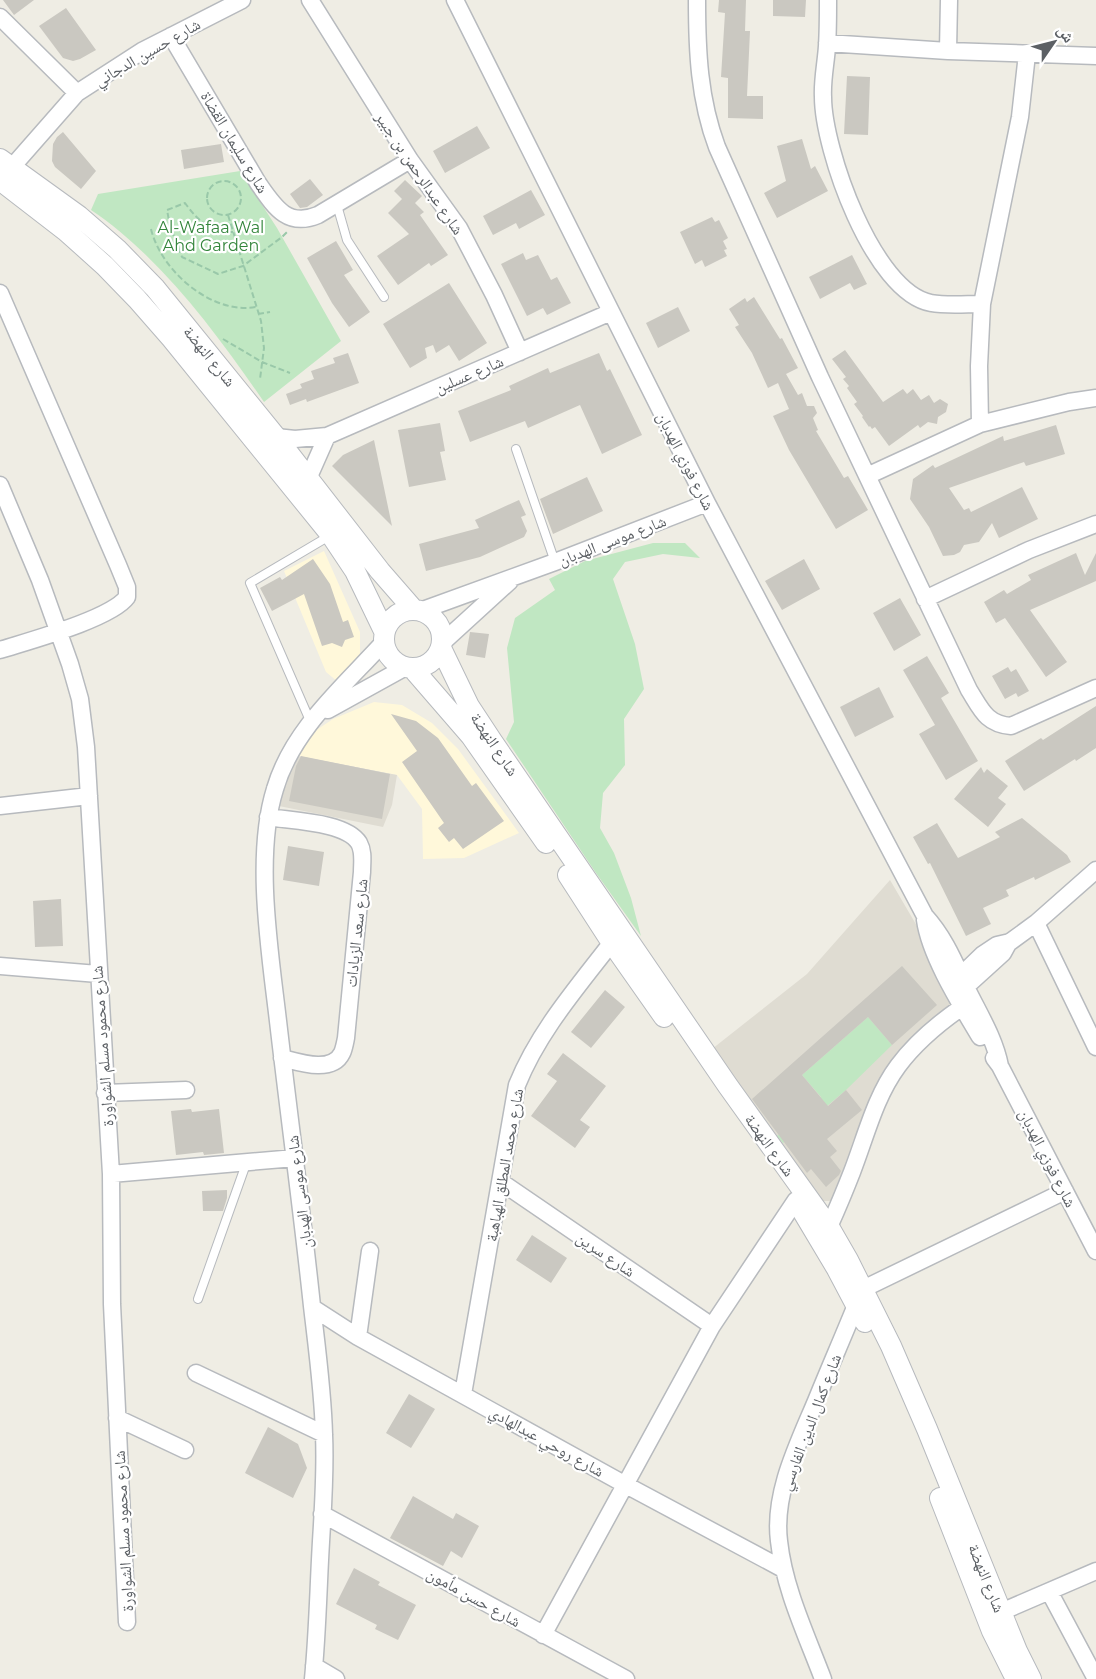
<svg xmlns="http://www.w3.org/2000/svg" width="1096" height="1679" font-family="Montserrat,'Noto Naskh Arabic',sans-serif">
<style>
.commercial{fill:#fff8da}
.education{fill:#dfdcd2}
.green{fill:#c0e7c2}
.building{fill:#cac8c1}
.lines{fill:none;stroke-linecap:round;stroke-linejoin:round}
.service-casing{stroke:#b7babe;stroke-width:10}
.minor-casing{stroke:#b7babe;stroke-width:19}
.tertiary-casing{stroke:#b7babe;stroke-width:22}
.path{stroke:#99c8a9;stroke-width:2;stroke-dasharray:6 3;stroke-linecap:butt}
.service{stroke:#fff;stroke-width:8}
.minor{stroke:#fff;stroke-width:16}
.tertiary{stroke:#fff;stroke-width:20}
.labels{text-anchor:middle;stroke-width:4.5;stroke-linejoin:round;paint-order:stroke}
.street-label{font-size:16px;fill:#5c6065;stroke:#fff}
.park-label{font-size:16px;fill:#33853b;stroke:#fff}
</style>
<rect width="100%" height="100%" fill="#efede4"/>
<path class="commercial" d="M324 551 360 632V658L338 682 326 672 284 571Z
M374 702 402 705 432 723 458 749 519 833 464 858 423 859 422 809 397 775 293 755 306 737 333 719Z"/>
<path class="education" d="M293 755 397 775 392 805 383 827 279 806Z
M890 880 924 938 951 1003 943 1013 904 1047 835 1197 830 1201H823L812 1199 712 1049 807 974Z"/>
<path class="green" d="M240 171 277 228 341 341 264 402C217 334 161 257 91 210L98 194Z
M653 543H685L700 558 663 554 625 562 613 579 635 644 644 689 624 719 625 765 603 793 600 828 614 853 631 898 641 936 596 873 506 739 514 722 507 648 515 618 555 590 549 579 585 561Z
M868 1017 892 1045 846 1090 783 1143 777 1136 821 1097 802 1075Z"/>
<path class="building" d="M3 0H34L14 15Z
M719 0H746L745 31H750L747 96H763V119L728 118V78L721 77 725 13 718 12Z
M773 0H806L805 17 773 16Z
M66 8 96 50 80 59 73 61 63 58 39 26Z
M847 76 870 77 868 135 844 134Z
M477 126 490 148 445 173 433 151Z
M63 132 96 171 81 189 55 167 52 161 53 144 57 137Z
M802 139 811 169 815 166 828 191 777 218 764 193 786 181 777 146Z
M221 144 224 162 184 169 181 150Z
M310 179 323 195 307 207 300 208 290 194Z
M405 180 422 196 415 203 424 212 420 215 448 255 431 266 429 263 398 285 377 256 409 234 388 213 402 199 394 191Z
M531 190 545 215 519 229 516 223 493 235 483 216Z
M712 217 715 222 719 220 728 238 723 241 727 249 724 250 727 256 705 267 702 260 695 264 680 232Z
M336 241 353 270 344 275 370 312 349 327 332 303 307 258Z
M523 253 526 260 538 255 551 280 557 277 571 303 547 315 543 308 527 316 501 264Z
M852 255 867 284 854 290 850 283 820 299 809 277Z
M449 283 487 343 459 361 449 345 436 353 433 345 425 348 427 358 410 368 383 324Z
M754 297 780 339 782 338 798 368 786 374 798 395 802 393 807 406H814L817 413 813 418 818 430 816 431 844 478 848 476 868 510 836 529 789 450 773 416 789 409 778 383 768 388 752 353 735 327 739 325 729 309 745 298 747 302Z
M678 307 690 331 658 348 646 323Z
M845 350 883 402 903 389 907 394 913 389 921 400 929 395 934 403 940 399 948 404 946 412 938 417 937 424 928 422 920 428 918 425 889 446 875 427 872 429 870 426 869 427 862 417 863 416 854 404 857 402 847 388 849 386 843 379 846 377 832 359Z
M348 353 359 383 307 402 306 399 290 405 286 394 302 388 300 384 314 379 311 371 335 363 333 358Z
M599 353 607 371 610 369 642 435 602 454 580 405 528 428 525 421 470 442 458 411 511 390 509 386 548 368 550 373Z
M440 423 445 451 440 452 446 480 409 487 398 430Z
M1056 425 1065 454 1026 466 1024 462 949 488 964 510 969 508 971 512 1022 487 1038 519 999 538 992 523 979 542 964 545 960 552 954 555 943 556 929 527 910 499 913 479 933 465 935 468 1003 436 1004 441Z
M374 440 392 526 332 466 343 455Z
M587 477 603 511 553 534 540 499Z
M519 500 526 515 521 517 527 531 524 537 480 557 426 571 419 544 479 528 475 520Z
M1076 553 1085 575 1096 553V581L1030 610 1067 662 1046 677 1005 618 996 623 984 602 1004 590 1007 594 1031 580 1028 575Z
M313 559 330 584 343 622 348 620 354 637 345 640 342 647 332 643 322 646 304 594 272 611 260 588 280 577 282 580Z
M804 559 820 589 782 610 765 581Z
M900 598 921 635 894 651 873 613Z
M470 632 489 634 485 658 466 655Z
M927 656 949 693 941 698 978 761 946 780 919 734 935 725 903 670Z
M1008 667 1011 672 1016 669 1029 691 1018 697 1016 693 1005 699 992 676Z
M879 687 894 717 855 737 840 707Z
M1096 706V748L1076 761 1075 759 1024 791 1005 761 1041 738 1043 740Z
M391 714 416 721 438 738 472 786 476 783 504 821 463 849 454 838 449 842 438 828 444 823 402 762 417 751Z
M301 756 390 774 382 819 289 801 296 766Z
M981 767 984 773 987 769 1008 786 998 798 1006 804 988 827 954 799Z
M1022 818 1067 855 1071 862 1035 880 1034 877 1006 890 1009 896 983 908 991 924 966 936 930 863 928 864 913 837 937 823 958 858 1000 837 995 832Z
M288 846 324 852 319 886 283 880Z
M61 899 63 946 35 947 33 901Z
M902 966 937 1005 892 1045 868 1017 802 1075 828 1106 846 1090 862 1110 827 1139 837 1151 830 1157 841 1171 839 1175 826 1187 811 1169 807 1173 752 1099Z
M605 990 625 1007 591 1048 571 1032Z
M563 1053 606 1086 580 1120 590 1127 575 1148 531 1116 557 1081 547 1074Z
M191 1109 192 1112 219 1109 224 1153 204 1155 203 1152 176 1155 171 1111Z
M227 1190V1198L223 1211H203L202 1191Z
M532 1235 567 1258 551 1283 516 1260Z
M409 1394 435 1409 411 1448 386 1433Z
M268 1427 298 1444 307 1468 293 1498 245 1473Z
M413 1496 453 1519 456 1513 479 1526 462 1558 451 1551 443 1566 390 1538Z
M354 1568 380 1582 378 1585 416 1605 398 1640 375 1629 377 1625 336 1604Z"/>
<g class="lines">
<defs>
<path id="service" d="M337 205 347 240 384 297
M516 449 555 562
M311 723 250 583 331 535
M198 1299 246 1164"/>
<path id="minor" d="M310 0 410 160 459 228 494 295 520 352
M455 0 707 503 925 916C946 939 956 966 969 993 981 1017 995 1040 1000 1066
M697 0C697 51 699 99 717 147L820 377 969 690C981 709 986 724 1011 726L1096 688
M828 0C828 15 828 31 827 46 826 63 822 80 823 97 823 149 873 292 931 303 947 306 966 304 982 304
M0 17 77 93
M171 36 258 183C274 206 287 228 318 215L410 160
M827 43 948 51 1096 56
M948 51 949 0
M12 167 77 93 142 51 242 0
M0 293 118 565 127 587V597C111 619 28 641 0 650
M980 424 979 366 982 304 1020 117 1027 54
M276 437 295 439 327 436 611 312
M867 476 980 424 1069 402 1096 398
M308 479 327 436
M0 485 40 580 70 664 80 699 86 747 111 1174 112 1304 127 1622
M925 599 1029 550 1096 524
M420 611 555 562 707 503
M442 643 510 581
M328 710 404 668
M0 806 89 796
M268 817C292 821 346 822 359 843 364 852 362 862 362 872L346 1038C345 1043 344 1049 342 1053 332 1074 298 1062 282 1058
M925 920C930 956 961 1005 980 1037
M1036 923 1096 1047
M0 966 98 974
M954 982 982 955 997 945 1010 942 1036 923 1096 870
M960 992 1003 953 1009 942
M994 1058 1000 1066 1096 1251
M105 1093 186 1090
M111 1174 295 1158
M501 1182 712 1326
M829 1227C837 1209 845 1190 852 1172 866 1136 875 1097 898 1066 915 1043 939 1023 962 1007
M863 1289 1065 1191
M313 1308 358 1337 624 1484 783 1569
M358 1337 370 1251
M196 1373 324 1434
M463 1394 517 1085C540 1028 582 982 619 933
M117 1418 185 1450
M322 1514 626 1679
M1050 1593 1096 1679
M1001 1612 1096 1571
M543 1635 712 1326 796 1200
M314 1666 336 1679
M313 1679C317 1639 318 1600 320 1560 322 1519 326 1477 324 1435 323 1392 317 1349 312 1306 302 1211 289 1116 278 1021 270 952 254 856 275 789 292 730 343 687 383 643
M823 1679C806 1634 784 1588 779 1541 773 1493 798 1444 816 1401 829 1369 843 1337 856 1305"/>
<path id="tertiary" d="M0 159 79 216 117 249 155 288 276 437 380 571 414 610
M0 180 66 231 105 266 137 299 172 339 331 535 355 571 384 631
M384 639a29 29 0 1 1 58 0a29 29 0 1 1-58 0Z
M441 648 469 706 492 741 728 1086 829 1227 848 1260 891 1346 927 1429 1017 1651 1031 1679
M413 669 471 736 546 843
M568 875 612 943 664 1017
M800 1207 837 1269 865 1322
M940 1498 992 1631 1013 1673"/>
</defs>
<use href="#service" class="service-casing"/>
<use href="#minor" class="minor-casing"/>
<use href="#tertiary" class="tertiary-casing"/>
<path class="path" d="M207 198a17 17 0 1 1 34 0a17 17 0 1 1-34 0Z
M228 215 261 321 264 348 260 379
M151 229C161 271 212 315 256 307
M233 232C210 232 198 221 185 203L167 210 170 226 182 257 218 274 243 266 282 237 288 231
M258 314 270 312
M223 339 262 362 290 373"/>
<use href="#service" class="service"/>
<use href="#minor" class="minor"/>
<use href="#tertiary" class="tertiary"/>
</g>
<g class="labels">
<g class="street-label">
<text transform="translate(147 52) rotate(-30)" y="6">شارع حسين الدجاني</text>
<text transform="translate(235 142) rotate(59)" y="6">شارع سليمان القضاة</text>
<text transform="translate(420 173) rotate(56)" y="6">شارع عبدالرحمن بن جبير</text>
<text transform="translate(210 356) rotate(51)" y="6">شارع النهضة</text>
<text transform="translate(469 374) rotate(-23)" y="6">شارع عسلين</text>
<text transform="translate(686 461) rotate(63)" y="6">شارع فوزي الهدبان</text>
<text transform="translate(612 540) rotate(-21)" y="6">شارع موسى الهدبان</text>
<text transform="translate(495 744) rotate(56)" y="6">شارع النهضة</text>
<text transform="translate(356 933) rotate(-84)" y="6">شارع سعد الزيادات</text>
<text transform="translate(102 1046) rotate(-94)" y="6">شارع محمود مسلم الشواورة</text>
<text transform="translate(770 1145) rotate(54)" y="6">شارع النهضة</text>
<text transform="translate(1048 1158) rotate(63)" y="6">شارع فوزي الهدبان</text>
<text transform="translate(504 1165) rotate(-80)" y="6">شارع محمد المطلق الهباهبة</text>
<text transform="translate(299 1192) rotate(-97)" y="6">شارع موسى الهدبان</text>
<text transform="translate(606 1254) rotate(34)" y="6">شارع سرين</text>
<text transform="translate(810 1422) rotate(-69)" y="6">شارع كمال الدين الفارسي</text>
<text transform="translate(547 1441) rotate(29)" y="6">شارع روحي عبدالهادي</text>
<text transform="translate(123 1531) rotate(-93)" y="6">شارع محمود مسلم الشواورة</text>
<text transform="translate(987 1578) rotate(68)" y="6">شارع النهضة</text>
<text transform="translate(474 1597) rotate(29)" y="6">شارع حسن مأمون</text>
</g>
<g class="park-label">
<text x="211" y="233">Al-Wafaa Wal<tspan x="211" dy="18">Ahd Garden</tspan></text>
</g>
</g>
<g transform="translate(1054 42) rotate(55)" stroke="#ffffff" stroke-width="4.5" paint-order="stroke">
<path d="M0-4.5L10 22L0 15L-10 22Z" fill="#5c6065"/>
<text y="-9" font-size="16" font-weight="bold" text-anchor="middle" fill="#5c6065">ش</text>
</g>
</svg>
